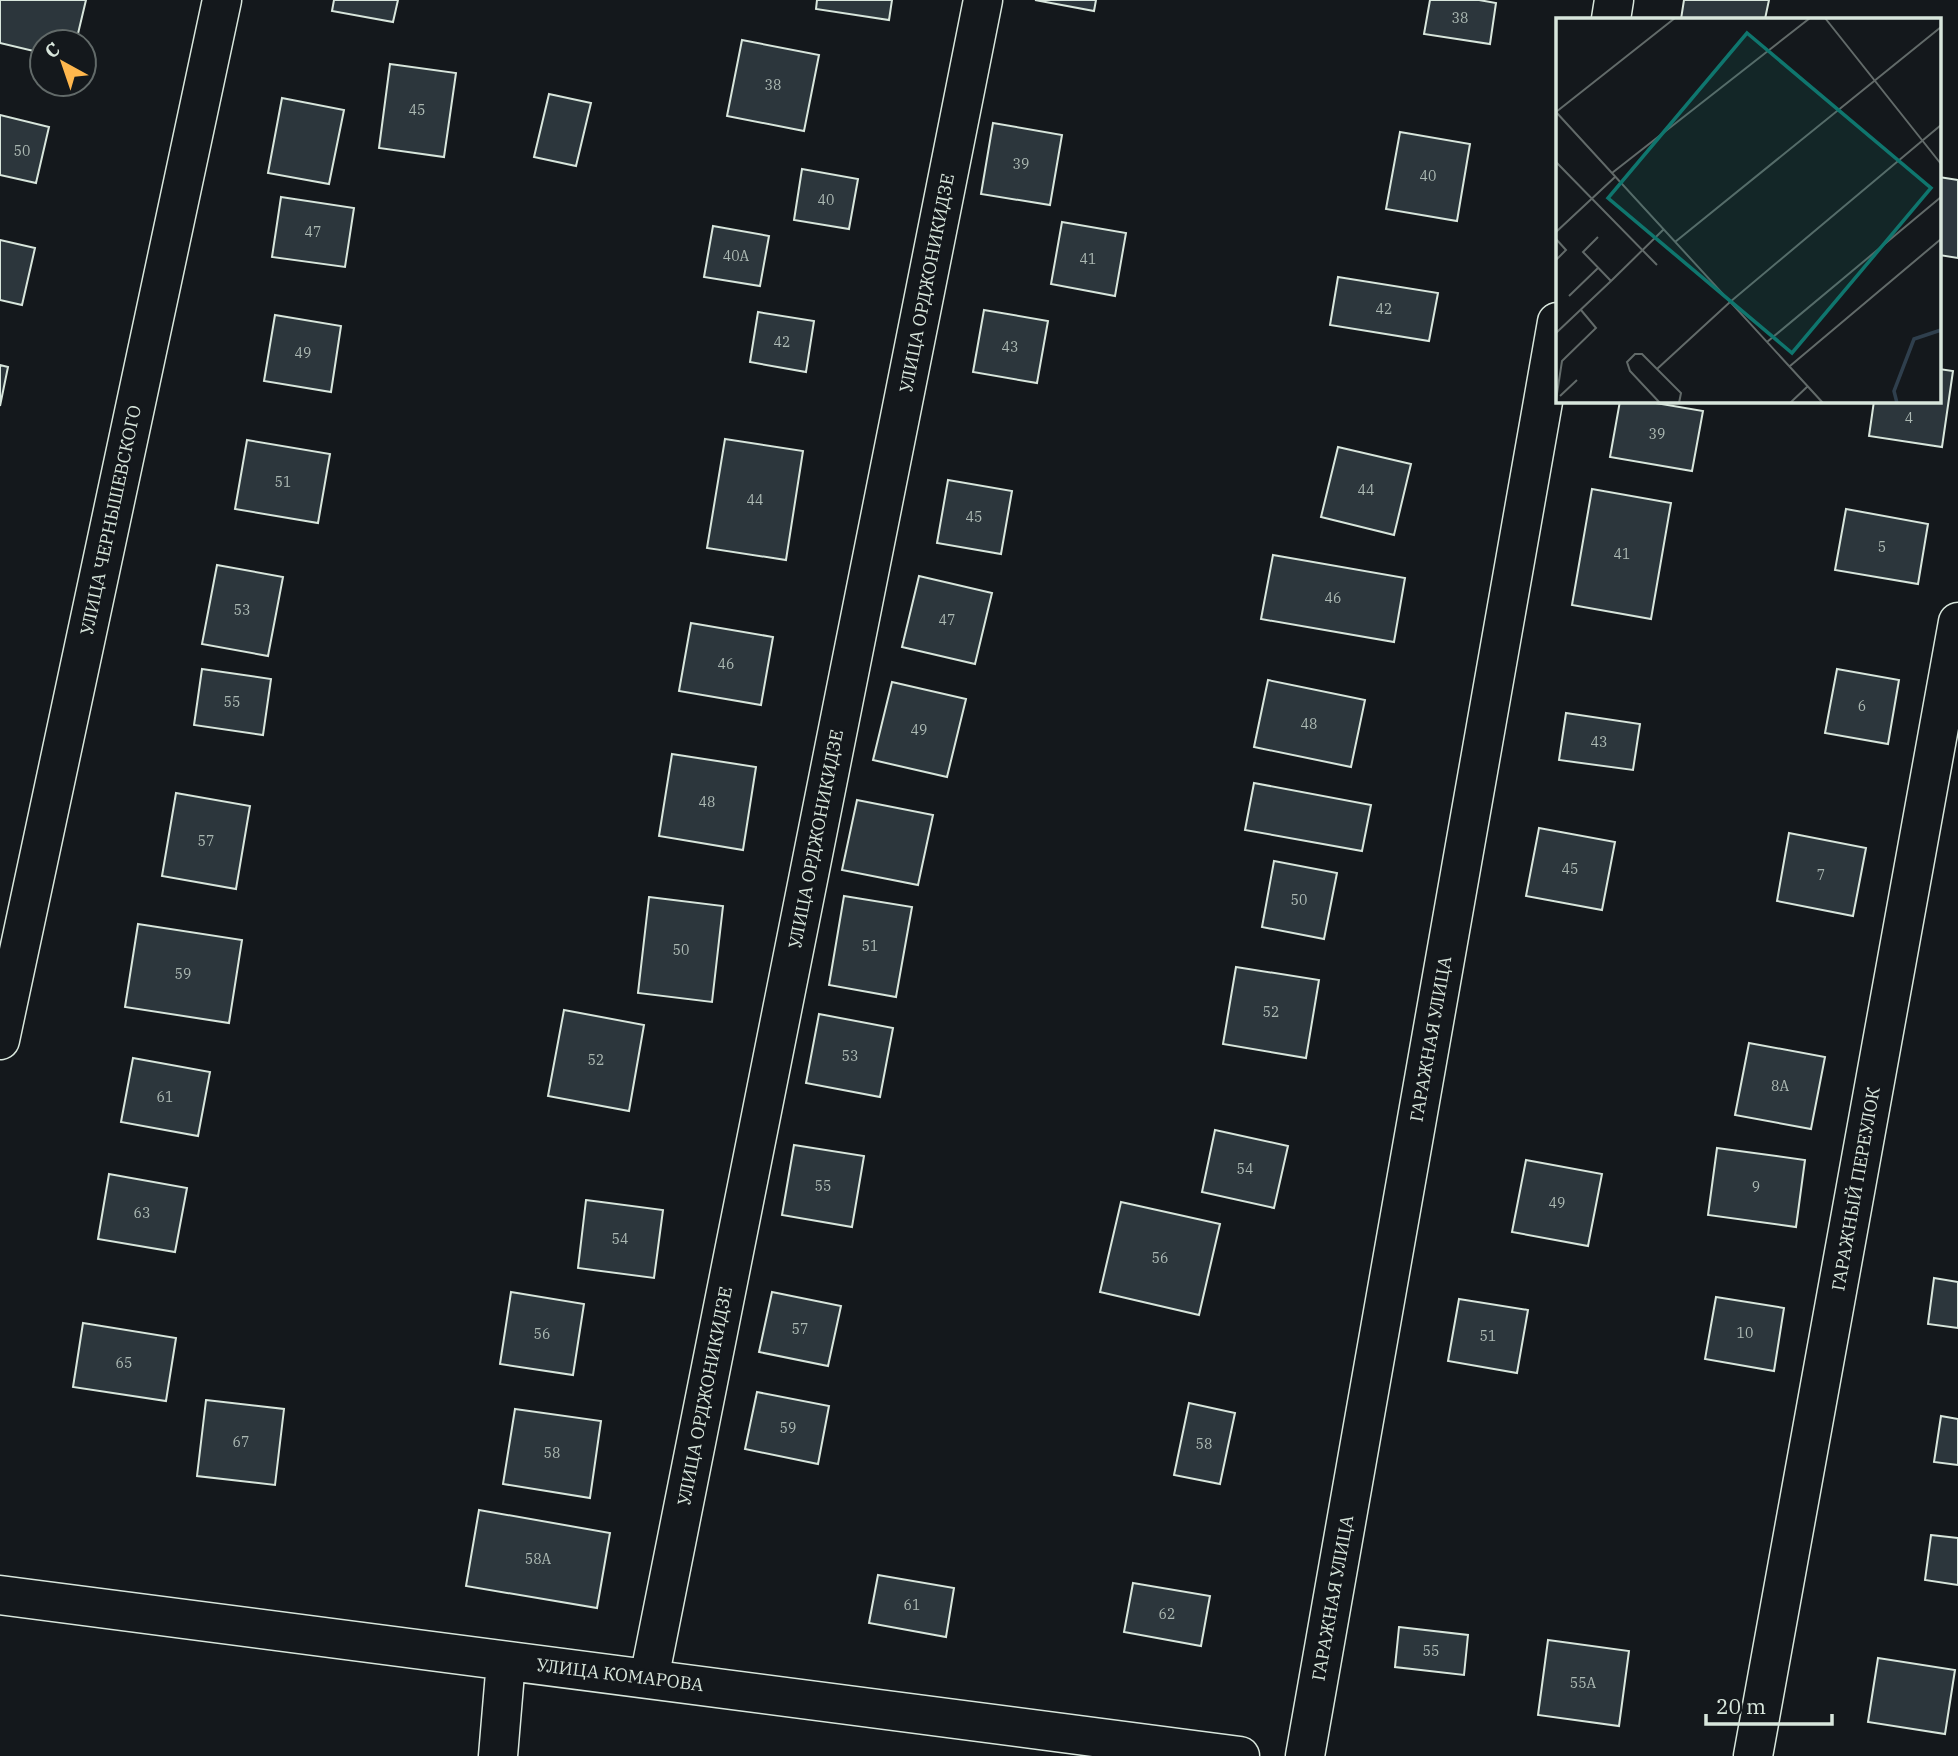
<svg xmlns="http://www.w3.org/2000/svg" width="1958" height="1756" font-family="'IBM Plex Serif',serif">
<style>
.building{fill:#2c363c;stroke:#d8e6dc;stroke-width:2}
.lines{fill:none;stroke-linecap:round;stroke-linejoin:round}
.minor-casing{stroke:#d8e6dc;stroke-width:41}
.minor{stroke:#14181c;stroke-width:38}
.labels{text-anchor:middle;stroke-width:5;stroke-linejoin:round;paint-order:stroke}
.number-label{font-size:14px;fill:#adbab4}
.street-label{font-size:18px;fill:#d8e6dc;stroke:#14181c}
.inset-river{fill:none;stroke:#2f3f4d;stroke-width:3.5}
.inset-road{fill:none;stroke:#626a69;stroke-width:2}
.view{fill:#0f766e;fill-opacity:0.15;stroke:#0f766e;stroke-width:3.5}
.inset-edge{fill:none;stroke:#d8e6dc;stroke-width:3.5}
</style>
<rect width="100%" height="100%" fill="#14181c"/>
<path class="building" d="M0 0H86L76 42H42V53L0 43Z
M334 0H398L393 22 332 11Z
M817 0H892L889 20 816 9Z
M1035 0H1096L1094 11Z
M1430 0H1479L1496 3 1490 44 1424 34Z
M1684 0H1769L1765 19H1681Z
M742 40 819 55 804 131 727 116Z
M390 64 456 73 444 157 379 148Z
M549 94 591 103 576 166 534 157Z
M282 98 344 110 329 184 268 173Z
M0 115 49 127 36 183 0 175Z
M993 123 1062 135 1050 205 981 194Z
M1400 132 1470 144 1457 221 1386 209Z
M802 169 858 179 849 229 794 220Z
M1939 177 1958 180V258L1939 255Z
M281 197 354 208 345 267 272 257Z
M1062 222 1126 233 1115 296 1051 284Z
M713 226 769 236 760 286 704 277Z
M0 240 35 248 22 305 0 300Z
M1338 277 1438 293 1429 341 1330 325Z
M984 310 1048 321 1037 383 973 372Z
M758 312 814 321 806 372 750 362Z
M275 315 341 326 331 392 264 381Z
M0 365 8 367 0 406Z
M1939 369 1953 371 1942 447 1869 436 1874 401H1939Z
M1620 401H1644L1703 411 1692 471 1610 457Z
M725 439 803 451 786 560 707 548Z
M247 440 330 454 318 523 235 509Z
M1338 447 1411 464 1394 535 1321 517Z
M948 480 1012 491 1001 554 937 543Z
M1592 489 1671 503 1651 619 1572 605Z
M1846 509 1928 524 1918 584 1835 570Z
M1273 555 1405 578 1394 642 1261 619Z
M217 565 283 577 268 656 202 644Z
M919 576 992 593 975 664 902 647Z
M691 623 773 637 761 705 679 691Z
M202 669 271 679 263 735 194 725Z
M1837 669 1899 680 1888 744 1825 733Z
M1268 680 1365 700 1351 767 1254 747Z
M892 682 966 699 947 777 873 760Z
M1566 713 1640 724 1633 770 1559 760Z
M672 754 756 767 743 850 659 836Z
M1254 783 1371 805 1362 851 1245 830Z
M176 793 250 806 236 889 162 876Z
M857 800 933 815 918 885 842 870Z
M1539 828 1615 842 1602 910 1526 896Z
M1789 833 1866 848 1853 916 1777 901Z
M1274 861 1337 873 1324 939 1262 927Z
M844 896 912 907 896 997 829 985Z
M649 897 723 906 712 1002 638 993Z
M138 924 242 940 229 1023 125 1007Z
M1236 967 1319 980 1306 1058 1223 1044Z
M564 1010 644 1025 629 1111 548 1096Z
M819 1014 893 1028 880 1097 806 1083Z
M1749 1043 1825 1057 1811 1129 1735 1115Z
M133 1058 210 1072 198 1136 121 1122Z
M1215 1130 1288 1146 1274 1208 1202 1192Z
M794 1145 864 1156 852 1227 782 1215Z
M1717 1148 1805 1160 1796 1227 1708 1215Z
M1526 1160 1602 1174 1588 1246 1512 1232Z
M109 1174 187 1188 175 1252 98 1239Z
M586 1200 663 1210 654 1278 578 1268Z
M1121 1202 1220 1224 1199 1315 1100 1292Z
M1934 1278 1958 1282V1328L1928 1324Z
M511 1292 584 1304 573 1375 500 1364Z
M772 1292 841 1306 828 1366 759 1352Z
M1716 1297 1784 1308 1774 1371 1705 1359Z
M1459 1299 1528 1310 1517 1373 1448 1361Z
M83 1323 176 1338 166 1401 73 1387Z
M757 1392 829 1406 818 1464 745 1449Z
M206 1400 284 1409 275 1485 197 1476Z
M1189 1403 1235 1413 1220 1484 1174 1475Z
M515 1409 601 1421 590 1498 503 1484Z
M1941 1416 1958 1419V1465L1934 1462Z
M479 1510 610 1533 597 1608 466 1586Z
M1931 1535 1958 1538V1585L1925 1580Z
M878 1575 954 1588 946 1637 869 1623Z
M1133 1583 1210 1596 1201 1646 1124 1632Z
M1399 1627 1468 1635 1464 1675 1395 1667Z
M1548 1640 1629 1651 1619 1726 1538 1715Z
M1878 1658 1955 1670 1945 1734 1868 1722Z"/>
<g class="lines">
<defs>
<path id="minor" d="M1611 19 1614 0
M0 1040 222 0
M0 1595 1240 1756
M649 1679 983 0
M498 1756 506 1661
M1305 1756 1557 322
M1753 1756 1958 622"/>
</defs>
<use href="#minor" class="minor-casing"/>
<use href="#minor" class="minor"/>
</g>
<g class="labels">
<g class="number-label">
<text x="1460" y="23">38</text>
<text x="773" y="90">38</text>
<text x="417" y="115">45</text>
<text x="22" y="156">50</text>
<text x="1021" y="169">39</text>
<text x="1428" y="181">40</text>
<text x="826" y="205">40</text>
<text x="313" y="237">47</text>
<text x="736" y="261">40А</text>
<text x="1088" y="264">41</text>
<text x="1384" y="314">42</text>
<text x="782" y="347">42</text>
<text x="1010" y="352">43</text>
<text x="303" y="358">49</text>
<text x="1909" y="423">4</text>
<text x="1657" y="439">39</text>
<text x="283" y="487">51</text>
<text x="1366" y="495">44</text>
<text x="755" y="505">44</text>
<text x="974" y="522">45</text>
<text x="1882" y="552">5</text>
<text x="1622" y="559">41</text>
<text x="1333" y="603">46</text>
<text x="242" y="615">53</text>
<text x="947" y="625">47</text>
<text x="726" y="669">46</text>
<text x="232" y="707">55</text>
<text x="1862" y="711">6</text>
<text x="1309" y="729">48</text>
<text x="919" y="735">49</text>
<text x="1599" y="747">43</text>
<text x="707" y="807">48</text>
<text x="206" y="846">57</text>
<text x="1570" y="874">45</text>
<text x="1821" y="880">7</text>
<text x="1299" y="905">50</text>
<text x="870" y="951">51</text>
<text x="681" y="955">50</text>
<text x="183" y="979">59</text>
<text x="1271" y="1017">52</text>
<text x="850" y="1061">53</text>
<text x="596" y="1065">52</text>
<text x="1780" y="1091">8А</text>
<text x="165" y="1102">61</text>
<text x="1245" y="1174">54</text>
<text x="823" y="1191">55</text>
<text x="1756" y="1192">9</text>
<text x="1557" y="1208">49</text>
<text x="142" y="1218">63</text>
<text x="620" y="1244">54</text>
<text x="1160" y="1263">56</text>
<text x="800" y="1334">57</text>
<text x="1745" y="1338">10</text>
<text x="542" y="1339">56</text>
<text x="1488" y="1341">51</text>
<text x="124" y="1368">65</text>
<text x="788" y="1433">59</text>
<text x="241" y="1447">67</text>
<text x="1204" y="1449">58</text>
<text x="552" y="1458">58</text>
<text x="538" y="1564">58А</text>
<text x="912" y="1610">61</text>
<text x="1167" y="1619">62</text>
<text x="1431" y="1656">55</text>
<text x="1583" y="1688">55А</text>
</g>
<g class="street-label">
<text transform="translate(927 283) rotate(-79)" y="6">УЛИЦА ОРДЖОНИКИДЗЕ</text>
<text transform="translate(111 520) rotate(-78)" y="6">УЛИЦА ЧЕРНЫШЕВСКОГО</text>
<text transform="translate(816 839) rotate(-79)" y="6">УЛИЦА ОРДЖОНИКИДЗЕ</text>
<text transform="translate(1431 1039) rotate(-80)" y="6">ГАРАЖНАЯ УЛИЦА</text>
<text transform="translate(1856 1189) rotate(-80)" y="6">ГАРАЖНЫЙ ПЕРЕУЛОК</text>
<text transform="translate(705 1396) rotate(-79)" y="6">УЛИЦА ОРДЖОНИКИДЗЕ</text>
<text transform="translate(1333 1598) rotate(-80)" y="6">ГАРАЖНАЯ УЛИЦА</text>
<text transform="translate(620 1675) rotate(7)" y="6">УЛИЦА КОМАРОВА</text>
</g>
</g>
<g transform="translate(1556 18)">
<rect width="385" height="385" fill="#14181c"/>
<path class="inset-river" d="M341 385 338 373 358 321 385 312"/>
<path class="inset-road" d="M269 0 385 146M0 94 267 385M0 94 119 0M0 144 101 247M56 155 254 0M0 214 59 159M42 219 27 234 55 263 108 211M0 221 10 232 0 242M119 224 385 9M13 278 42 250M0 315 55 263M211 324 385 179M234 348 385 221M101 351 174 284 385 107M4 378 21 362M0 382 6 343 40 310 25 292M104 385 74 353 71 344 79 336H86L125 375 123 385M234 385 252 368"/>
<path class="view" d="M191 15 375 170 236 335 52 180Z"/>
<rect width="385" height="385" class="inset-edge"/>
</g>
<g transform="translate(63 63) rotate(320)"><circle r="33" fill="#14181c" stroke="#626a69" stroke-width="2"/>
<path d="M0-5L12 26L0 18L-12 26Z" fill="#ffb74d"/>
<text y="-10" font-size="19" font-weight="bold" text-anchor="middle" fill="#d8e6dc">С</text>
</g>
<path d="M1706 1714v10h126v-10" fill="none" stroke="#d8e6dc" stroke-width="3.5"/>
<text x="1716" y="1714" font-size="21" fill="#d8e6dc" stroke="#14181c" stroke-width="5" paint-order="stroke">20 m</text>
</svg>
